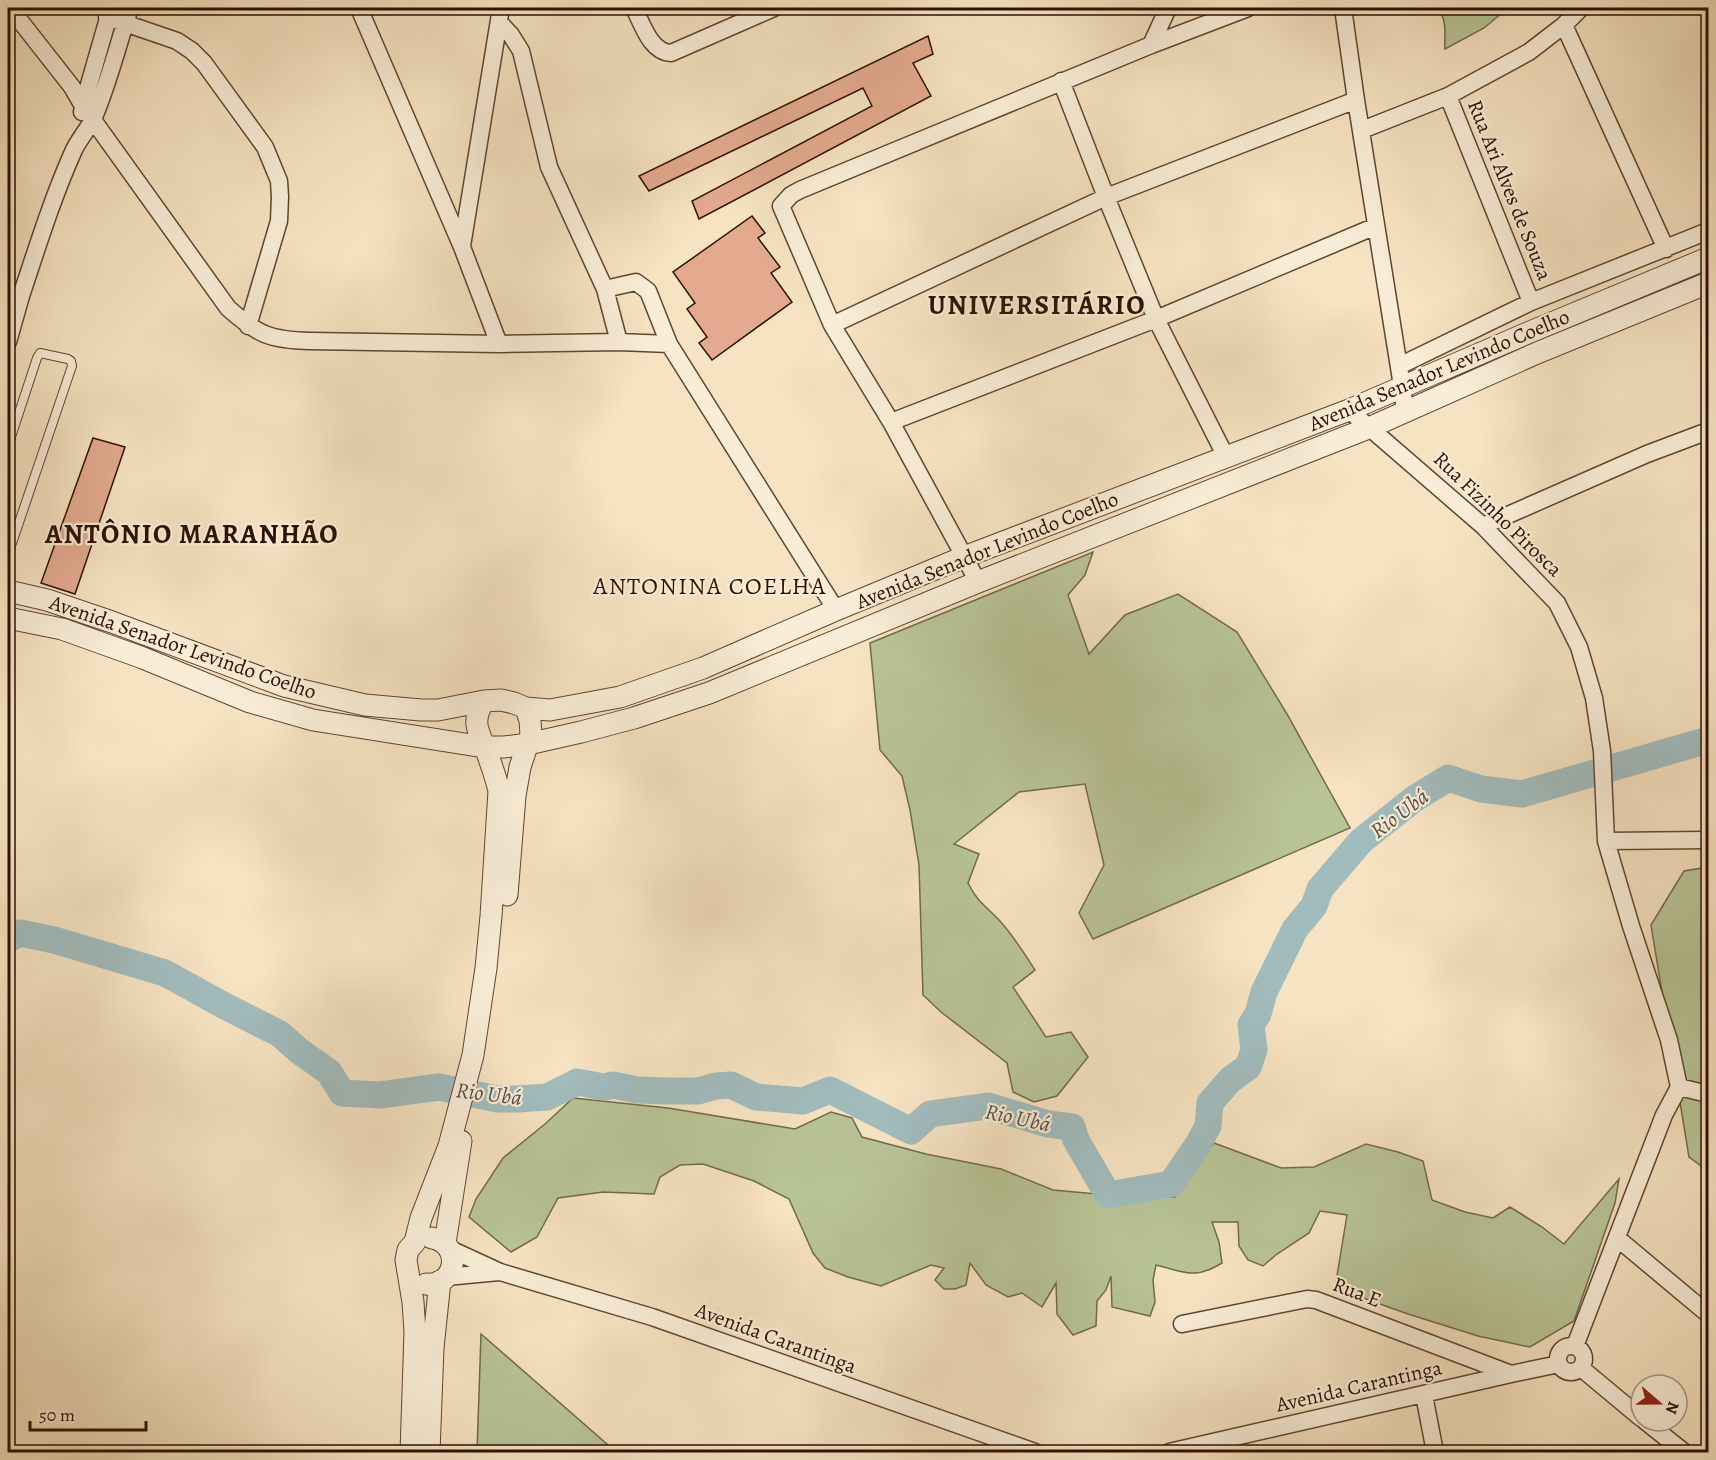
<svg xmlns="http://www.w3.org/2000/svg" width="1716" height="1460" font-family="Alegreya,serif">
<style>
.green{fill:#b8c496;stroke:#726a4b;stroke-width:1.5}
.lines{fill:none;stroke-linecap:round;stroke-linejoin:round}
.river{stroke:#a1bcbd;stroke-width:27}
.building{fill:#e3aa8f;stroke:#2d1000;stroke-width:1.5}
.service-casing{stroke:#5f4530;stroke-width:10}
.minor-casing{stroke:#5f4530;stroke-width:19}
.tertiary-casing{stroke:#5f4530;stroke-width:23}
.service{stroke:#f9edd7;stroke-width:8}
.minor{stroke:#f9edd7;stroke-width:16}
.tertiary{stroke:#f9edd7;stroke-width:21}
.labels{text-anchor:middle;stroke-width:4.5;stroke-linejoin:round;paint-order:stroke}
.street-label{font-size:21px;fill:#2d1000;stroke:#f9edd7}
.water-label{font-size:22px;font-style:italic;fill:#564c42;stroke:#f9edd7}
.quarter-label{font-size:24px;letter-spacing:1.5px;fill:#2d1000;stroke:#f9edd7}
.district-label{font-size:27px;font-weight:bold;letter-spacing:1.5px;fill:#2d1000;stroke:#f9edd7}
</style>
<rect width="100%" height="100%" fill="#f6e3c1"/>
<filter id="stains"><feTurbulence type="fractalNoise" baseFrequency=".00333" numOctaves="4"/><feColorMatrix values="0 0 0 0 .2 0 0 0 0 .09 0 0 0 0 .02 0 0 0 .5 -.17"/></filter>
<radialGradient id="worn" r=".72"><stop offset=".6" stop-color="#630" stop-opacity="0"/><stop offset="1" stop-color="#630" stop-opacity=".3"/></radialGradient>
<path class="green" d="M1438 8H1508L1484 28 1445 49C1444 31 1448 24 1438 8Z
M1093 552 1085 575 1068 595 1089 654 1125 615 1178 594 1237 632 1287 714 1350 828 1093 939 1079 913 1104 865 1085 784 1019 792 954 844 979 854 968 883C978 903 985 905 999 920 1013 935 1024 953 1035 970L1013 987 1046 1037 1071 1032 1088 1057 1057 1096 1034 1102 1013 1092 1007 1063 941 1012 923 995 919 865 910 810 902 776 880 750 870 643Z
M1708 867V1171L1689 1157 1651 925 1684 871Z
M573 1098 668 1108 795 1129 831 1112 852 1118 862 1137 926 1154 1001 1169 1053 1190 1108 1195 1175 1197 1214 1143 1281 1168 1314 1167 1366 1144 1398 1152 1423 1161 1432 1200 1465 1212 1493 1218 1510 1207 1542 1227 1564 1244 1619 1179 1615 1203 1574 1321 1530 1347 1478 1336 1408 1314 1335 1288 1347 1215 1320 1211 1309 1233 1277 1254 1263 1266 1248 1260 1239 1246 1238 1222H1212L1219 1242 1222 1263C1194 1280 1185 1272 1156 1265L1153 1280 1155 1302 1150 1316 1112 1307 1111 1276 1106 1290 1097 1301 1096 1326 1073 1335 1057 1314 1056 1283 1042 1307 1022 1293 1008 1297 986 1285 970 1263 966 1285 955 1289H944L935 1280 944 1268 931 1265 881 1286 848 1277 825 1268 813 1253 789 1199 754 1181 703 1164 680 1165 660 1177 654 1194 603 1192 558 1198 537 1237 511 1252 469 1217 476 1199 503 1158 545 1124Z
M481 1334 616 1452H477Z"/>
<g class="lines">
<path class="river" d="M8 939 20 933 54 940 165 973 221 1004 280 1034 299 1051 329 1072 342 1093 380 1095 439 1087 497 1099H518L547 1097 577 1082 604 1087 613 1085 637 1090 667 1091H698L716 1086 731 1085 756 1097 803 1101 830 1090 911 1131 930 1114 988 1106 1048 1124 1072 1127 1076 1140 1108 1195 1171 1184 1199 1143 1208 1126 1210 1103 1230 1080 1248 1067 1254 1050 1251 1025 1258 1014 1264 992 1295 929 1314 906 1320 889 1361 841 1414 799 1448 778 1481 789 1522 794 1708 740"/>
</g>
<path class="building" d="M928 36 933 54 913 63 931 96 699 219 692 201 872 106 863 88 649 191 639 176Z
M752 216 765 233 758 238 780 267 771 273 792 302 712 360 699 343 707 337 687 309 695 303 673 272Z
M93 438 125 447 75 594 41 583Z"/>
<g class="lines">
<defs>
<path id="service" d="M8 446 37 358 40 353 68 359 71 361 72 366 8 555"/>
<path id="minor" d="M10 8 72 87 83 106 228 308C258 335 270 340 310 341L499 344 619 342 669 344
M359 8 462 247 499 344
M634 8C642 23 650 52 671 53L774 8
M1343 8 1356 100 1402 386 1405 411
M107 17 177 41 192 51 204 63 265 147 279 181 280 197 279 221 248 326
M500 23 511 35 521 51 549 167 605 289 619 342
M1564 25 1666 249
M1151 45 1168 8
M1061 81 1106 197 1156 319 1226 457
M1448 96 1531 302
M82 112 86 95 111 8
M1362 130 1448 96 1529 52 1564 25 1581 8
M462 246 501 8
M605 289 636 282 648 291 669 344 836 610
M8 302 21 296C37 248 52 199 73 152 78 140 88 130 94 117 109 82 118 44 130 8
M832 325 1106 197 1356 100
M8 342 21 296
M1399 366 1531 302 1708 231
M1349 410 1483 526 1557 603 1579 647 1594 698 1602 751 1606 841 1631 926 1669 1040 1679 1087 1664 1115 1575 1346
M891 422 1156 319 1376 226
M1483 526 1647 454 1708 431
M978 582 891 422 832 325 781 206 791 195 800 190 1151 45 1248 8
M1606 841 1708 840
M1679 1087 1708 1094
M1617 1238 1708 1314
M450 1249 500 1272 652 1317 1035 1452
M446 1277 499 1272
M1182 1324 1307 1299 1316 1300 1511 1374
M1558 1359a13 13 0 1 1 26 0a13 13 0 1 1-26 0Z
M1581 1368 1641 1418
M1424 1395 1435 1452
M1645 1421 1684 1452
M1169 1452 1511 1374 1559 1364"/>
<path id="tertiary" d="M8 591 47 600 112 622 284 686 365 705 421 710H438L484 701 501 700 514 703 526 708 550 710 620 697 703 668 836 610 964 557 1349 410 1530 332 1708 258
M8 618 62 629 143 658 250 702 313 720 484 747H504L528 744 581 732 634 718 709 693 978 582 1371 427 1537 353 1708 283
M507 895 515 796 520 767 531 734 530 721 526 708
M445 1243 461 1141
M426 1284C457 1287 463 1244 432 1238
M411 1452 415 1332 413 1302 406 1260 408 1250 415 1242 421 1218 449 1146 473 1055 486 968 491 916 499 791C496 777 491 764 486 750 478 731 471 721 484 701
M429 1452 433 1348 440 1281"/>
</defs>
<use href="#service" class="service-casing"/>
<use href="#minor" class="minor-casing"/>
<use href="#tertiary" class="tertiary-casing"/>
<use href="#service" class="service"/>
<use href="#minor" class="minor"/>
<use href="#tertiary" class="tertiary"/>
</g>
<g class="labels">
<g class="street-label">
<text transform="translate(1510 190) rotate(68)" y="7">Rua Ari Alves de Souza</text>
<text transform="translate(1439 370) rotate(-23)" y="7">Avenida Senador Levindo Coelho</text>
<text transform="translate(1498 514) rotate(44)" y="7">Rua Fizinho Pirosca</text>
<text transform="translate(987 550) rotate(-22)" y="7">Avenida Senador Levindo Coelho</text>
<text transform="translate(183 647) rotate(19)" y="7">Avenida Senador Levindo Coelho</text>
<text transform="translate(1357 1292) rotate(21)" y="7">Rua E</text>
<text transform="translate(776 1338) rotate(20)" y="7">Avenida Carantinga</text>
<text transform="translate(1359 1386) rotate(-13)" y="7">Avenida Carantinga</text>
</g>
<g class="water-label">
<text transform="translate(1399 813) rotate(-37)" y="8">Rio Ubá</text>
<text transform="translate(489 1093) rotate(7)" y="8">Rio Ubá</text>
<text transform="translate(1018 1117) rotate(12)" y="8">Rio Ubá</text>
</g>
<g class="quarter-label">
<text x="710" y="594">ANTONINA COELHA</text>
</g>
<g class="district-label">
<text x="1037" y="314">UNIVERSITÁRIO</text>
<text x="192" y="543">ANTÔNIO MARANHÃO</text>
</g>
</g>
<rect width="1716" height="1460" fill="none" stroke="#f6e3c1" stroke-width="30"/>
<rect x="9" y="9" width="1698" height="1442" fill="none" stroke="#2d1000" stroke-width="3"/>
<rect x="15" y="15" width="1686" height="1430" fill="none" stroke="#2d1000" stroke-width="1.5"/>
<g transform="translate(1659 1403) rotate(110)"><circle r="28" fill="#f9edd7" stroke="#a79581" stroke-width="1.5"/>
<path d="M0-4.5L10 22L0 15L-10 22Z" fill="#8f2418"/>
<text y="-9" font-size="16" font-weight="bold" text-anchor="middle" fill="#2d1000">N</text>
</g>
<path d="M30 1421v9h116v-9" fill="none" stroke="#2d1000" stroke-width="3"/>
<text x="39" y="1421" font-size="18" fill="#2d1000" stroke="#f9edd7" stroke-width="4.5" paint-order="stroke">50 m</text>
<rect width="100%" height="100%" filter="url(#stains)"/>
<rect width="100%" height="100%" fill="url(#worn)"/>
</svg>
